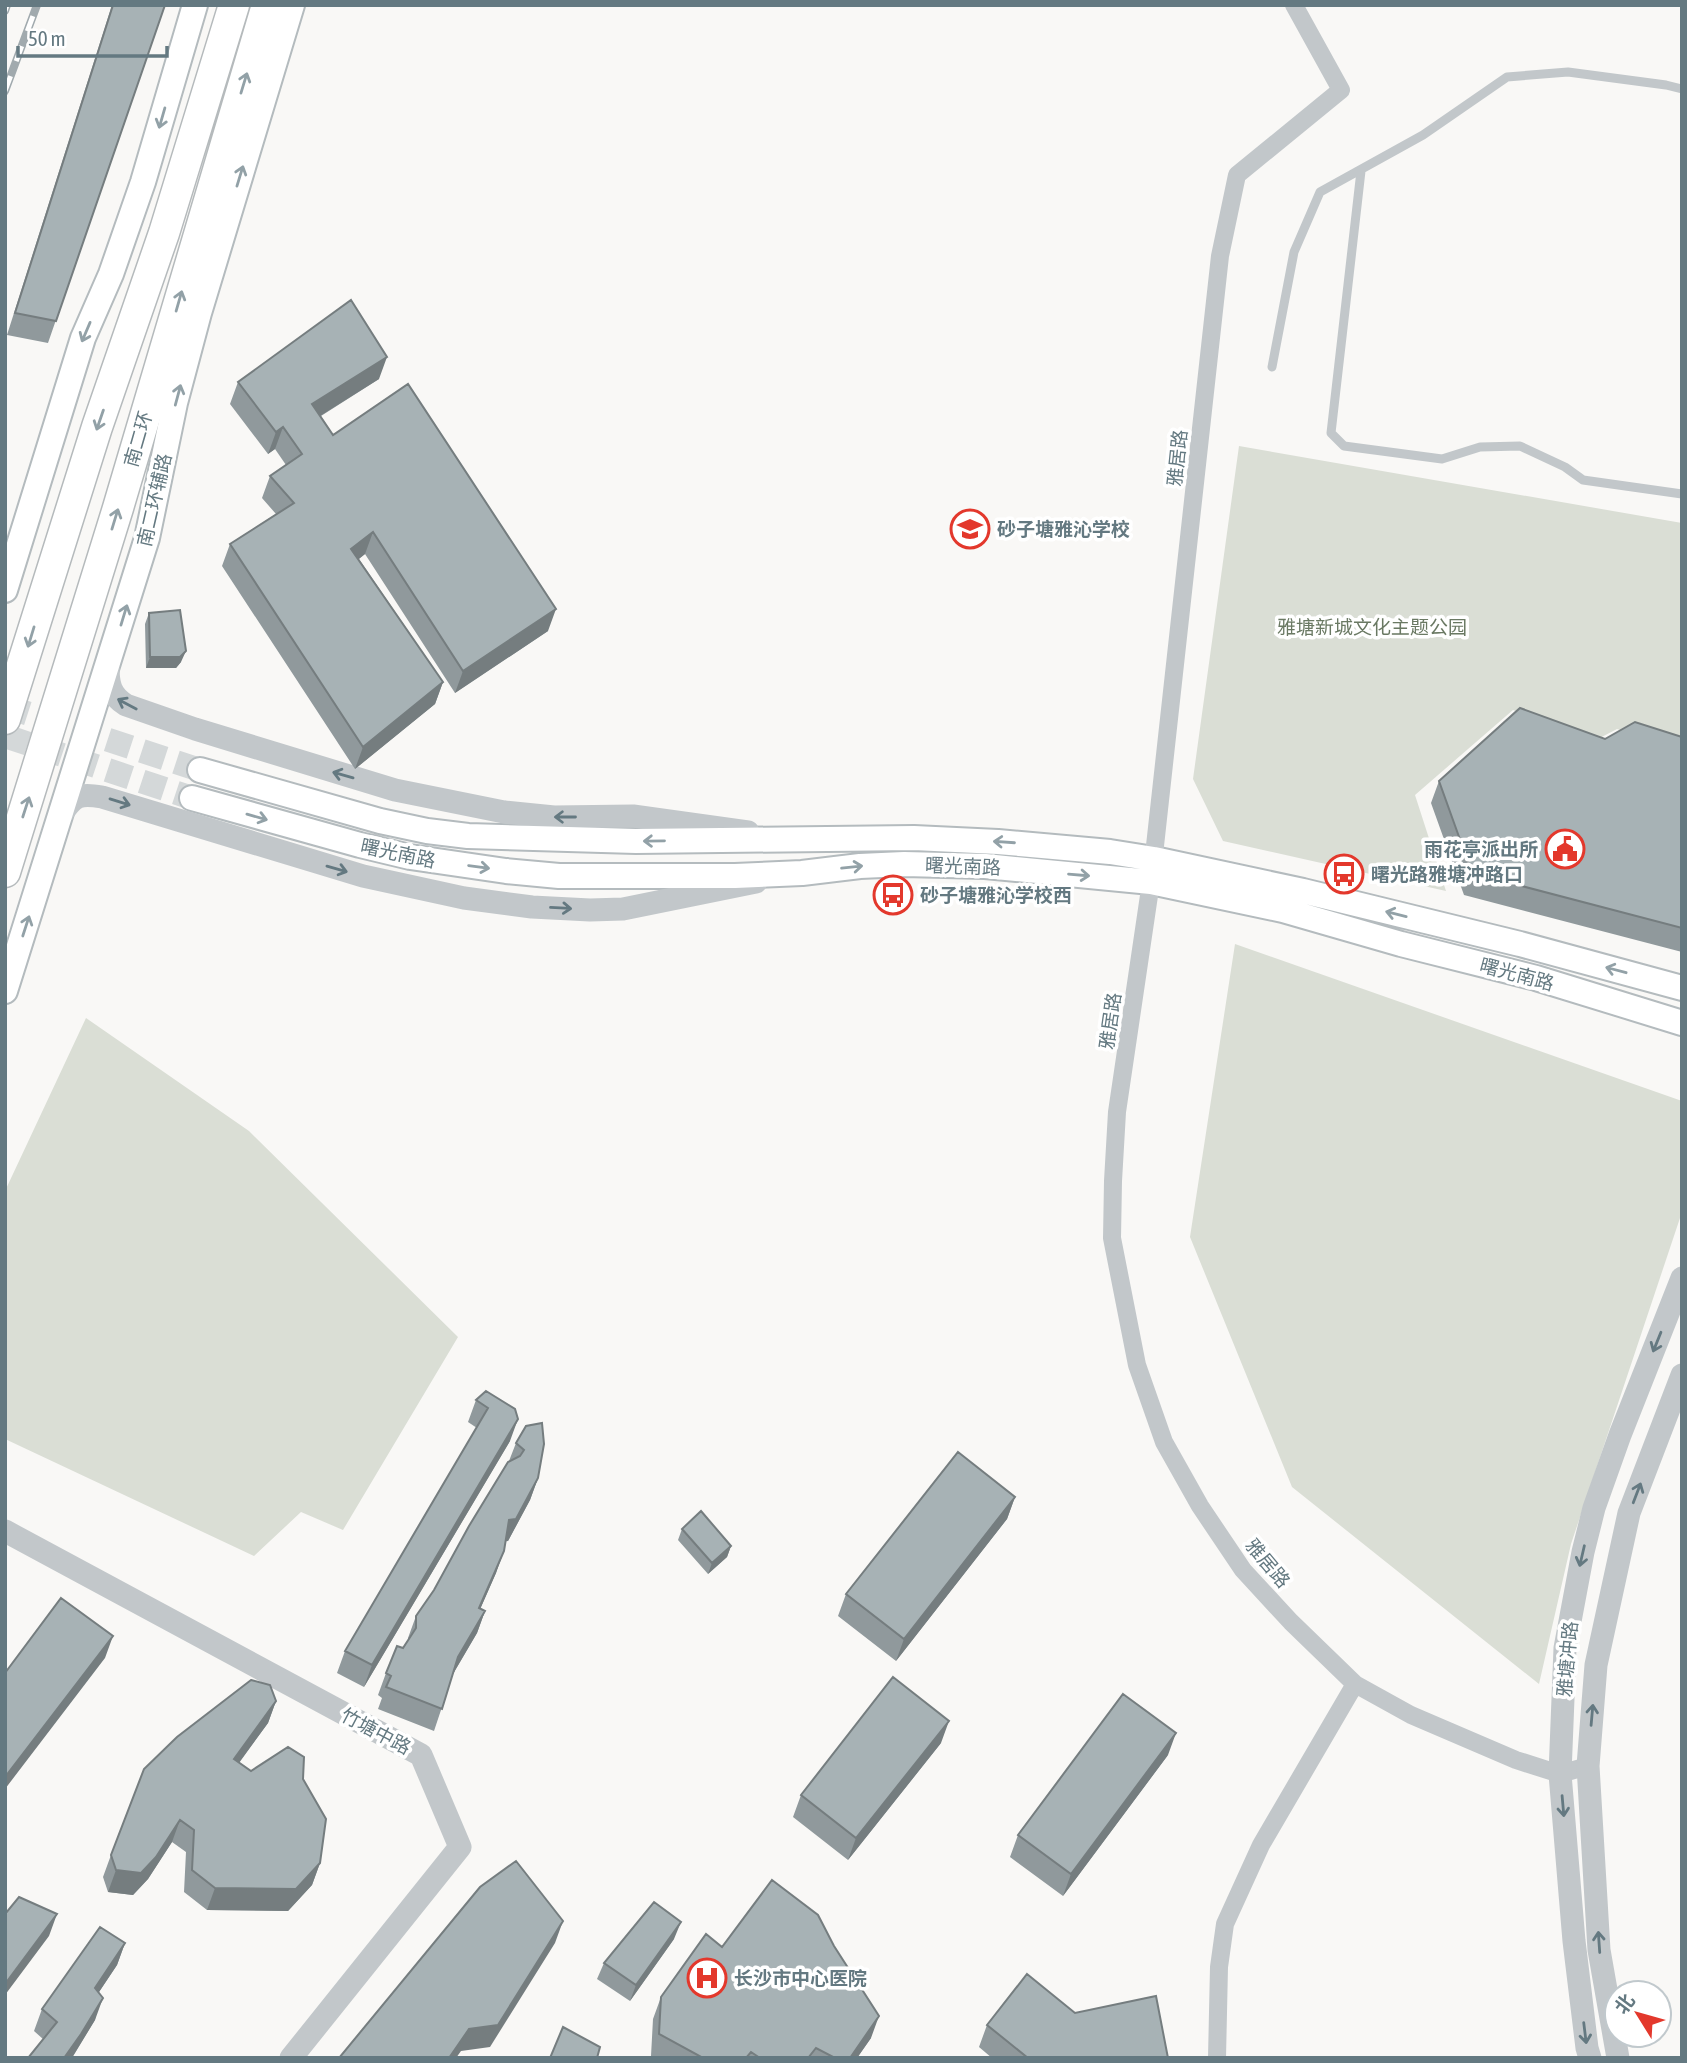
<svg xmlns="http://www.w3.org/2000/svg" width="1687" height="2063" font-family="'Asap Condensed','Noto Sans SC',sans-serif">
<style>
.green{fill:#daded5}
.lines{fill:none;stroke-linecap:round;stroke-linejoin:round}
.secondary-tunnel{stroke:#d4d8d9;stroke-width:24;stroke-dasharray:24 12;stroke-linecap:butt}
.secondary-casing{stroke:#b4bbbe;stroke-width:28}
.trunk-casing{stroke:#b5babc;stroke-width:33}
.service{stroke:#c2c7ca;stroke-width:9}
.minor{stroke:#c2c7ca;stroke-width:18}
.tertiary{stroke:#c2c7ca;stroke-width:23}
.secondary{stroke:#fff;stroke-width:24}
.trunk{stroke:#fff;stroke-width:30}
.rail-casing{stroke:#a1aaae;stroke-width:8}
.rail{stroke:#fff;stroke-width:5;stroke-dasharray:16;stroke-linecap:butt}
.wall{fill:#90999c}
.shaded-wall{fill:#757d7f}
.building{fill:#a7b2b5;stroke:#757d7f;stroke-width:2}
.oneway{stroke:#92a1a7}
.oneway2{stroke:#647981}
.labels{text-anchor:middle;stroke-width:7;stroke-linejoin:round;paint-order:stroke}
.street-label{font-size:19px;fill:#647981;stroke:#fff}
.poi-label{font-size:19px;font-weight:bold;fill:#647981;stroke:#fff;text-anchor:start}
.park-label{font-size:19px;fill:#6a7963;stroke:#fff}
</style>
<rect width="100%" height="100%" fill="#f9f8f6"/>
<path class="green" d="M1239 446 1682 523V748L1617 729 1594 741 1513 710 1415 795 1446 891 1223 841 1193 779Z
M1235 944 1682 1101V1212L1571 1544 1539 1684 1292 1487 1190 1237Z
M86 1018 249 1131 458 1337 343 1530 301 1512 254 1556 5 1439V1191Z"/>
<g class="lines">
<path class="secondary-tunnel" d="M5 706 200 770
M5 736 192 798"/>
<defs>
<path id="secondary" d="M5 590 83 338 111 274 143 182 195 5
M200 770 380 821 427 831 468 836 636 841 914 838 998 842 1110 852 1154 859 1303 891 1520 944 1682 988
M192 798 360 845 410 857 506 871 559 876H735L802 873 860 866 904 864 985 866 1151 882 1283 910 1401 944 1536 978 1682 1023
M5 991 147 538 175 403 199 313 292 5"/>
<path id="trunk" d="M5 719 97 427 164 233 234 5
M5 872 118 508 267 5"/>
</defs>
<use href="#secondary" class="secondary-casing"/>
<use href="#trunk" class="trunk-casing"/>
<path class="service" d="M1361 171 1331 433 1344 446 1442 459 1480 447 1520 446 1565 467 1583 480 1682 494
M1272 367 1294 252 1320 192 1423 135 1507 77 1568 72 1666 85 1682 89"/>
<path class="minor" d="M1294 5 1341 90 1237 175 1220 256 1151 882 1117 1112 1113 1181 1112 1238 1137 1365 1164 1442 1200 1506 1243 1570 1291 1622 1355 1684 1411 1715 1516 1760 1560 1774 1588 1766
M1217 2058 1219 1967 1225 1924 1261 1845 1355 1684"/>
<path class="tertiary" d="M108 666C108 684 110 695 126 705L195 729 395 790 504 812 554 817 633 816 748 832
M61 815C74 796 78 793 102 797L363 876 464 898 532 907 590 910 623 909 756 882
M5 1531 421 1755 460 1847 291 2058
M1590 2058 1587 2048 1574 1941 1560 1774 1565 1648 1583 1552 1594 1508 1620 1435 1682 1278
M1618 2058 1599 1950 1588 1766 1596 1665 1629 1513 1682 1375"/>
<use href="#secondary" class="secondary"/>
<use href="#trunk" class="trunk"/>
<defs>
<path id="rail" d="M5 11 7 5
M5 91 37 5"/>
</defs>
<use href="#rail" class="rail-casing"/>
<use href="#rail" class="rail"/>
</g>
<path class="wall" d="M112 5H165L48 343 7 335Z
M379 379 321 416 333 435 548 631 455 693 365 554 359 559 443 682 435 704 355 769 222 566 230 544 276 514 262 498 270 476 286 465 275 449 268 454 230 404 238 382Z
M149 613 181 662 176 668H146L145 624Z
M1682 737V952L1464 895 1431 803 1439 781 1605 739Z
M486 1391 510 1441 364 1687 337 1673 345 1651 477 1428 468 1422 476 1400Z
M526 1426 538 1478 530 1500 508 1541H505L496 1573 480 1609 485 1611 477 1633 453 1674 434 1731 378 1709 382 1698 378 1695 386 1673 408 1640V1638L416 1616 434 1590 509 1461 516 1443Z
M1015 1497 1007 1519 896 1661 838 1616 846 1594Z
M682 1529 731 1546 727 1557 708 1574 678 1540Z
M276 1701 268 1723 239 1762 251 1771 303 1779 320 1863 312 1885 288 1911 207 1910 184 1892 186 1852 172 1842 148 1879 133 1895 108 1892 103 1877 111 1855Z
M941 1743 848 1860 793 1817 801 1795Z
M1168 1755 1063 1896 1010 1857 1018 1835Z
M674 1939 630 2001 597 1979 604 1963Z
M125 1943 117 1965 99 1992 95 2020 72 2058H28L43 2039 34 2031 42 2009Z
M722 1947 871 2038 857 2058H654L651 2056 653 2019 661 1997Z
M1075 2013 1168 2058H992L979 2047 987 2025Z"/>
<path class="shaded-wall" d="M387 357 379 379 304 426 312 404Z
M283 427 275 449 268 454 276 432Z
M373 532 365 554 343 571 351 549Z
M556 609 548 631 455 693 463 671Z
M186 651 181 662 176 668H146L150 657Z
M443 682 435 704 355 769 363 747Z
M518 1419 510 1441 364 1687 372 1665Z
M538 1478 530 1500 508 1541 501 1542 509 1520Z
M1015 1497 1007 1519 896 1661 904 1639Z
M731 1546 727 1557 708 1574 712 1563Z
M504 1551 496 1573 471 1630 479 1608Z
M485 1611 477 1633 450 1679 458 1657Z
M113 1636 105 1658 5 1789V1777Z
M276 1701 268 1723 226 1781 234 1759Z
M949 1721 941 1743 848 1860 856 1838Z
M1176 1733 1168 1755 1063 1896 1071 1874Z
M180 1820 172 1842 148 1879 133 1895 108 1892 116 1870Z
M320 1863 312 1885 288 1911 207 1910 215 1888Z
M57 1914 49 1936 5 1995V1984Z
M563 1921 555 1943 490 2047 461 2051 456 2058H449L469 2029Z
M681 1922 674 1939 630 2001 636 1985Z
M125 1943 117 1965 87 2010 95 1988Z
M103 1998 95 2020 73 2056 72 2058H64Z
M879 2016 871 2038 857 2058H850Z"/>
<path class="building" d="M113 5H165L56 321 15 313Z
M351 300 387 357 312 404 333 435 408 384 556 609 463 671 373 532 351 549 443 682 363 747 230 544 294 503 270 476 302 454 283 427 276 432 238 382Z
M180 610 186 651 180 657H150L149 613Z
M1520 708 1605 739 1635 722 1682 737V928L1472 873 1439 781Z
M486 1391 515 1409 518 1419 372 1665 345 1651 488 1408 476 1400Z
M542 1423 544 1444 538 1478 516 1519 509 1520 504 1551 479 1608 485 1611 458 1657 442 1709 386 1687 391 1676 386 1673 397 1646 403 1648 416 1628V1616L434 1590 469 1526 508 1462 520 1456 524 1450 516 1443 526 1426Z
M958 1452 1015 1497 904 1639 846 1594Z
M701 1511 731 1546 712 1563 682 1529Z
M61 1598 113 1636 5 1777V1673Z
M893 1677 949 1721 856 1838 801 1795Z
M251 1680 270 1685 276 1701 234 1759 251 1771 288 1747 304 1757 303 1779 326 1819 320 1863 296 1889 215 1888 192 1870 194 1830 180 1820 156 1857 141 1873 116 1870 111 1855 144 1769 177 1737Z
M1123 1694 1176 1733 1071 1874 1018 1835Z
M516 1861 563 1921 498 2025 469 2029 449 2058H339L480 1887Z
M772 1880 818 1915 834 1946 879 2016 850 2058H835L816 2048 808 2058H760L751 2052 746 2058H703L659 2034 661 1997 706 1934 722 1947Z
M19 1897 57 1914 5 1984V1914Z
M654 1902 681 1922 636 1985 604 1963Z
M100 1927 125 1943 95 1988 103 1998 81 2034 64 2058H28L57 2022 42 2009Z
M1027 1974 1075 2013 1156 1996 1168 2058H1028L987 2025Z
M563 2027 600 2047 597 2058H550Z"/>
<defs><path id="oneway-shaft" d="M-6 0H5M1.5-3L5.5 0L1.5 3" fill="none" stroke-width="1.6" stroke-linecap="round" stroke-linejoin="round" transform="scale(1.75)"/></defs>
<g class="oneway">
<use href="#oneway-shaft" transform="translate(244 83) rotate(-73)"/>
<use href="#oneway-shaft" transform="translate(162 118) rotate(106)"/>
<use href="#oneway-shaft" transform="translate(240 176) rotate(-73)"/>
<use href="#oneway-shaft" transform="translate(179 301) rotate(-74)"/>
<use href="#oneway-shaft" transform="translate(86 332) rotate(113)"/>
<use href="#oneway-shaft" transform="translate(178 395) rotate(-75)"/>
<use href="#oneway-shaft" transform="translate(100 420) rotate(109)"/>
<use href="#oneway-shaft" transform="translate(115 519) rotate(-73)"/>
<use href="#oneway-shaft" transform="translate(124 615) rotate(-73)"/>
<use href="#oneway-shaft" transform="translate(31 637) rotate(107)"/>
<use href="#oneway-shaft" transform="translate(26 807) rotate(-72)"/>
<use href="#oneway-shaft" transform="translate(257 817) rotate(16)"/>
<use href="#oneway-shaft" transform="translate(654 841) rotate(179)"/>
<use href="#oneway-shaft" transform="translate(1004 842) rotate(-176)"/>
<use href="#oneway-shaft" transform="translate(479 867) rotate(8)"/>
<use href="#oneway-shaft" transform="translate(852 867) rotate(-6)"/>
<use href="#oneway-shaft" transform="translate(1079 875) rotate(5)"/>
<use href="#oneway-shaft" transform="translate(1396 914) rotate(-166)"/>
<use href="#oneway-shaft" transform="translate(26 926) rotate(-72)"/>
<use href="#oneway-shaft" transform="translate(1616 970) rotate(-165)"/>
</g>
<g class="oneway2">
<use href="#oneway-shaft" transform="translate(127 704) rotate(-152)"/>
<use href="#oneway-shaft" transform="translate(343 775) rotate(-164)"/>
<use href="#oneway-shaft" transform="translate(120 802) rotate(17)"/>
<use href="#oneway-shaft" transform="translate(565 817) rotate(180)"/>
<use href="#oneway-shaft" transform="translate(337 869) rotate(16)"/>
<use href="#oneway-shaft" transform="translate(561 908) rotate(3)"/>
<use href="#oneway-shaft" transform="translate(1657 1342) rotate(112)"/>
<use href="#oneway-shaft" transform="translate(1637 1493) rotate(-69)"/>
<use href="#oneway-shaft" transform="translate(1582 1556) rotate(103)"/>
<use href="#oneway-shaft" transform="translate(1592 1715) rotate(-85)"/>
<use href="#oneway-shaft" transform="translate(1563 1806) rotate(85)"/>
<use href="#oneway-shaft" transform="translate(1599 1942) rotate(-94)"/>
<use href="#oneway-shaft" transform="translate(1585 2033) rotate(83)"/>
</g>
<defs>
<symbol id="school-ring" viewBox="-11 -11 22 22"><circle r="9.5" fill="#fff" stroke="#e3382c" stroke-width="1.5"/><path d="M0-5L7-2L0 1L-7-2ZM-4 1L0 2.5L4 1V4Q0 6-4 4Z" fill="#e3382c"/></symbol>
<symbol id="civic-ring" viewBox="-11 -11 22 22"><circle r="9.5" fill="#fff" stroke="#e3382c" stroke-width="1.5"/><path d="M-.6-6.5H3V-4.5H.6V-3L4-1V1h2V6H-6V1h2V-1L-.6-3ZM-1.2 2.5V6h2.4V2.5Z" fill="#e3382c"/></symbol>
<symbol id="bus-ring" viewBox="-11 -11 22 22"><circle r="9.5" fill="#fff" stroke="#e3382c" stroke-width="1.5"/><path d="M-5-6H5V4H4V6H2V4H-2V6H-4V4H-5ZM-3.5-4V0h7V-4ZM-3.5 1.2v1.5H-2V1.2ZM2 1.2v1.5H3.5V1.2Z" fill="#e3382c"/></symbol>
<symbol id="hospital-ring" viewBox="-11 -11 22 22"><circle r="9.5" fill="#fff" stroke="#e3382c" stroke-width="1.5"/><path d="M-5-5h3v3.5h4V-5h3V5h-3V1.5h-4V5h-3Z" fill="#e3382c"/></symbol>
</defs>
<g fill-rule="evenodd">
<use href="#school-ring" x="948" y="507" width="44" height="44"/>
<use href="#civic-ring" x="1543" y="827" width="44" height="44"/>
<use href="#bus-ring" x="1322" y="852" width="44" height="44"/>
<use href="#bus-ring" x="871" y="873" width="44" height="44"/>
<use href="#hospital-ring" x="685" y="1956" width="44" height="44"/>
</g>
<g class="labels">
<g class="street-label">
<text transform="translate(138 439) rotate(-74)" y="7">南二环</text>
<text transform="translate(1177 458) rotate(-84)" y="7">雅居路</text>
<text transform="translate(154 500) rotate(-77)" y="7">南二环辅路</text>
<text transform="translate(398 853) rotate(12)" y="7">曙光南路</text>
<text transform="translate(963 866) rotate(2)" y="7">曙光南路</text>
<text transform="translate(1517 974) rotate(15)" y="7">曙光南路</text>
<text transform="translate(1110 1021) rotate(-82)" y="7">雅居路</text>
<text transform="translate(1268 1563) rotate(50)" y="7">雅居路</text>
<text transform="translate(1567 1659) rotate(-85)" y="7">雅塘冲路</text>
<text transform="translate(376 1731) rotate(28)" y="7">竹塘中路</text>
</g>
<g class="poi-label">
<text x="997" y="536">砂子塘雅沁学校</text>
<text x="1538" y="856" text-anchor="end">雨花亭派出所</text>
<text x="1371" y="881">曙光路雅塘冲路口</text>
<text x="920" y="902">砂子塘雅沁学校西</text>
<text x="734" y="1985">长沙市中心医院</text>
</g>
<g class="park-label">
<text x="1372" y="634">雅塘新城文化主题公园</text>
</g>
</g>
<rect width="1687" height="2063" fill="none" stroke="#647981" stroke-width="14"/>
<g transform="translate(1638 2014) rotate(307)"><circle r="33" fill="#ffffff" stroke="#c1c9cd" stroke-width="2"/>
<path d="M0-5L12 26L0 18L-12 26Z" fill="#e3382c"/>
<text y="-10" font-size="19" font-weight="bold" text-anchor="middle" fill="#647981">北</text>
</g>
<path d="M18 46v10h149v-10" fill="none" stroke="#647981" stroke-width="3.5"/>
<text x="28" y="46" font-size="21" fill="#647981" stroke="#ffffff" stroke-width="5" paint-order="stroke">50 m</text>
</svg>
